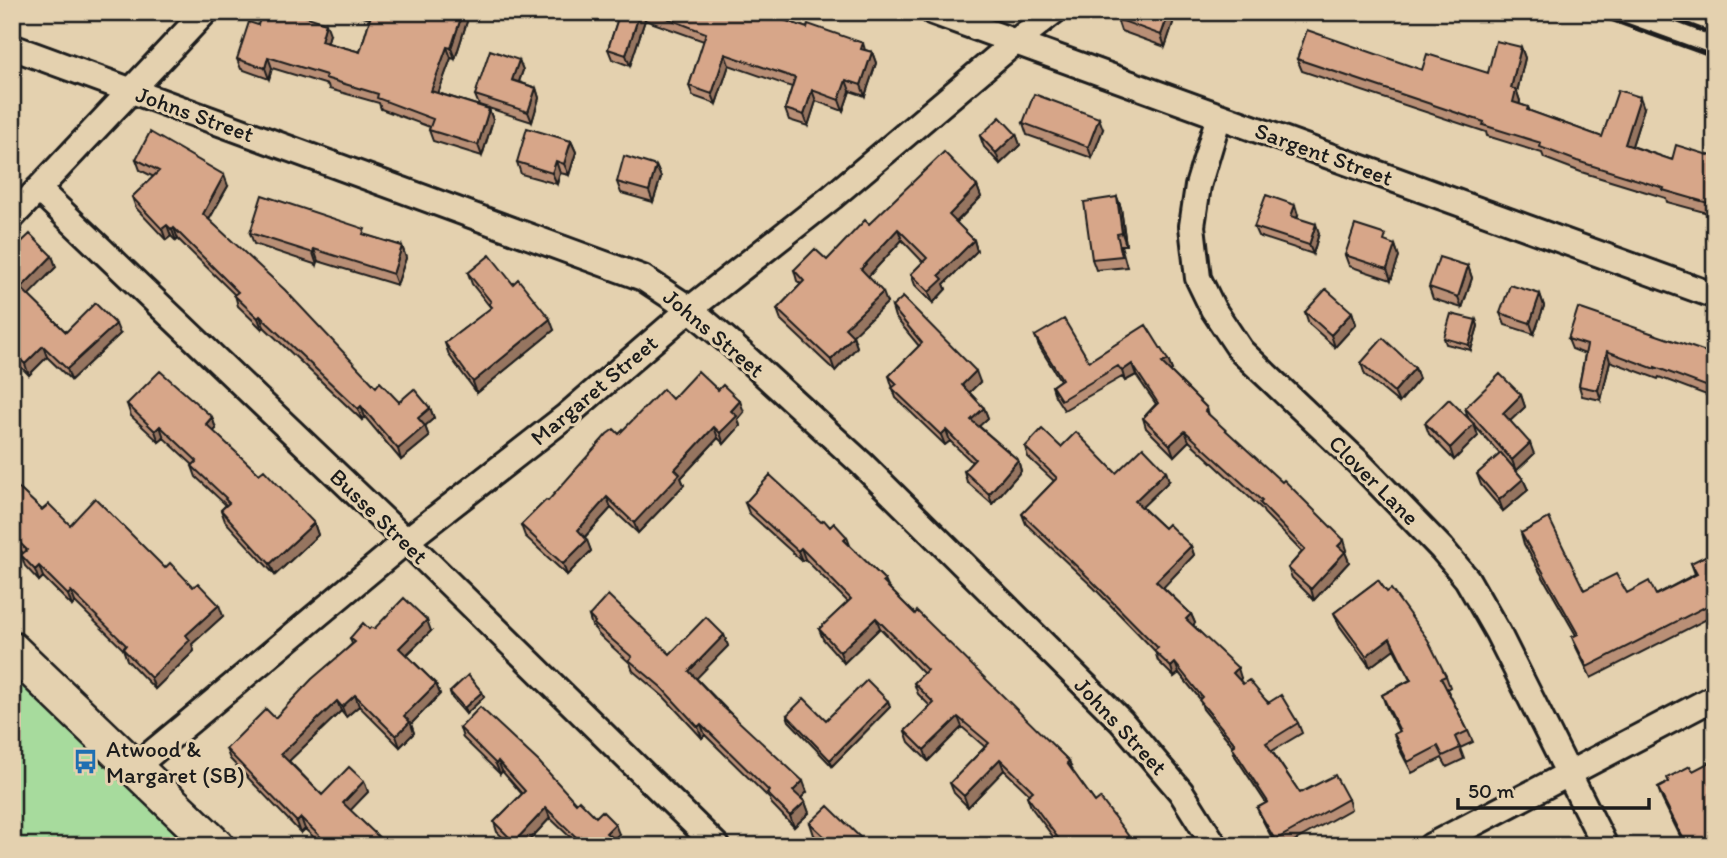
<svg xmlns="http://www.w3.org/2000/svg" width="1727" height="858" font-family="Itim,sans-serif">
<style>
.green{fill:#a7db9d;stroke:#627c5c;stroke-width:2}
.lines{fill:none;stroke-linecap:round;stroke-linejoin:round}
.street-casing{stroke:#1c1c1c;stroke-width:30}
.secondary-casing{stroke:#1c1c1c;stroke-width:40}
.street{stroke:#e4d1af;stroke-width:24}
.secondary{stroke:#e4d1af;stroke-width:35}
.rail{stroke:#1c1c1c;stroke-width:5}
.wall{fill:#b98f76;stroke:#1c1c1c;stroke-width:2}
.shaded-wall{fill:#967460;stroke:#1c1c1c;stroke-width:2}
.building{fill:#d7a689;stroke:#1c1c1c;stroke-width:2}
.labels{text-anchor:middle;stroke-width:6;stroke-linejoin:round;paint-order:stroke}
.street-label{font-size:23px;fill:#1c1c1c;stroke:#e4d1af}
.poi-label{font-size:23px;fill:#1c1c1c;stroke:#e4d1af;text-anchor:start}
</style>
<rect width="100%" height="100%" fill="#e4d1af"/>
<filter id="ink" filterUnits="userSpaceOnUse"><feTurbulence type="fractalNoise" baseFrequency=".0143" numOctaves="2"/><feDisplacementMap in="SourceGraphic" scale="14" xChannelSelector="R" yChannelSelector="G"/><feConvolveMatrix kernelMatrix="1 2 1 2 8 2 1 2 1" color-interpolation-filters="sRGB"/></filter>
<g filter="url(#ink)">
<path class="green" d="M12 650 216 846H12Z"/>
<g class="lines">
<defs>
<path id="street" d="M933 12 1715 296
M12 47 643 278 690 309 729 342 861 463 1121 721 1181 792 1215 846
M1219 116 1198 186 1192 226 1198 278 1213 309 1241 351 1359 463 1442 549 1467 579 1498 633 1605 846
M38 189 406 541 717 846
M12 217 205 12
M134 768 406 541 565 417 690 309 832 197 1015 42 1053 12
M1431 846 1715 697"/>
<path id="secondary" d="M12 650 216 846"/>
</defs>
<use href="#street" class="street-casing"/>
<use href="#secondary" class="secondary-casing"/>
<use href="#street" class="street"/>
<use href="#secondary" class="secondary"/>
<path class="rail" d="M1591 12 1715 57
M1654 12 1715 35"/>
</g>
<path class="wall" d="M347 12H470L455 59 451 58 438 93 489 109 493 120 482 156 433 141 429 130 430 127 381 109 379 103 329 89 328 85 272 68 269 79 241 69 237 59 258 25 330 34 327 43 360 52 370 19Z
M563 12H576L575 16Z
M620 12H760L807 28 863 43 865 50 872 52 876 63 865 96 850 91 843 111 816 101 808 126 789 120 785 109 792 87 729 65 716 104 693 96 689 86 704 41 645 20 630 66 612 59 608 49Z
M1170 12 1173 23 1165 47 1121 31 1117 19Z
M1521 47 1525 58 1517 92 1520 101 1519 104 1528 107 1530 111 1602 137 1644 108 1632 146 1672 160 1715 157V215L1667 202 1666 198 1581 172 1544 158 1542 153 1487 136 1486 132 1302 71 1297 59 1422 70 1488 73Z
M519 60 523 70 519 82 536 88 539 98 532 122 479 105 475 95Z
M1023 123 1103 129 1092 158 1027 135Z
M1016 134 1020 145 1000 164 984 147 980 136Z
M571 141 576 152 569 175 560 173 557 184 521 174 517 162Z
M136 159 228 186 209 220 376 387 399 402 430 408 434 418 425 426 429 437 401 460 365 417 362 420 264 327 262 329 238 306 235 295 178 239 176 241 171 236 166 240 136 208 132 197 154 177 140 170Z
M656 166 661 177 653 202 621 193 617 182Z
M977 186 981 197 956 223 974 240 977 251 944 284 946 289 933 303 915 285 911 274 923 262 902 240 868 277 887 303 853 335 857 347 835 371 781 320 777 309 801 284 797 281 794 270 827 260 869 224Z
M1117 197 1121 208 1126 245H1121L1127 267 1096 270 1092 259Z
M1298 215 1297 218 1319 233 1313 254 1258 236 1254 227Z
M250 233 368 236 402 246 406 258 397 285 318 261 317 265 254 244Z
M1395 245 1399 257 1391 280 1349 266 1345 255Z
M12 251 52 256 56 267 28 295 66 332 120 334 71 380 47 357 29 375 12 358Z
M1468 266 1472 278 1462 308 1433 299 1429 287Z
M468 273 513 284 554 330 477 393 449 355 445 343 491 308 472 284Z
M1540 294 1544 306 1534 334 1505 325 1500 313Z
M892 307 980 382 969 392 984 408 988 418 979 426 1018 460 1021 471 992 504 967 482 964 471 972 462 950 441 945 445 896 398 889 376 919 346 895 317Z
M1305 312H1352L1356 324 1335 347 1309 324Z
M1476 320 1478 326 1471 350 1446 344 1444 338Z
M1035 336 1089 361 1168 360 1172 370 1170 371 1207 408 1209 415 1347 550 1345 552 1349 562 1314 600 1292 578 1288 568 1302 552 1264 513 1262 509 1189 441 1174 456 1146 428 1143 418 1156 404 1136 375 1125 381 1122 377 1064 410 1055 396 1052 386 1060 380 1039 346Z
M1568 339 1715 355V414L1710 403 1712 397 1659 377 1658 379 1610 361 1601 400 1582 396 1579 386 1585 354 1572 349Z
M1361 363 1415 368 1419 379 1399 403 1365 375Z
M718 390 744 412 738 419 740 426 724 444 718 438 681 478 684 485 638 533 611 508 585 537 591 551 567 575 525 536 521 525 548 501 672 399Z
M1521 395 1525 407 1510 421 1534 454 1516 471 1523 479 1528 490 1503 511 1481 485 1477 474 1500 454 1474 425 1478 436 1454 460 1429 434 1425 423 1469 420 1465 408Z
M127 404 212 417 216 429 213 431 259 474 314 523 318 535 275 575 225 521 221 510 226 505 196 477 192 466 193 465 164 438 159 442 131 416Z
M1025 447H1061L1116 473 1169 481 1142 507 1164 528 1191 546 1194 555 1163 587 1191 614 1195 623 1193 625 1241 678 1240 680 1243 684 1298 723 1302 733 1272 751 1300 793 1348 799 1351 809 1285 846H1276L1261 817 1257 808 1266 803 1235 756 1232 747 1233 746 1203 709 1200 699 1179 673 1174 677 1158 661 1155 651 1094 588 1026 524 1022 514 1054 481 1028 457Z
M12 482 42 510 70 525 165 568 193 587 223 616 192 644 194 651 155 689 127 660 123 649 75 602 72 606 43 577 39 581 25 566 21 555 23 553 19 549 16 541 12 538Z
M745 503 821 522 851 547 885 580 888 587 915 614 1069 761 1073 772 1095 802 1136 846H1060L1031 807 1027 796 1029 794 1004 770 968 807 954 793 950 783 985 747 962 727 928 761 909 742 905 731 930 706 918 694 914 683 924 674 880 628 844 663 823 639 819 629 848 602 805 559 802 561 749 513Z
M1521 533 1584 590 1656 595 1695 574 1691 563 1715 566V615L1591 678 1576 647 1572 637 1576 635 1524 544Z
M1378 580 1446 676 1450 687 1447 689 1468 731 1473 742 1460 748 1464 759 1447 767 1442 758 1412 773 1398 746 1394 734 1399 732 1386 706 1382 695 1410 680 1394 649 1370 667 1339 625 1334 613Z
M589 616 670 654 724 635 728 646 696 678 807 792 801 798 805 802 809 813 794 827 771 803 770 799 705 735 702 738 665 698 633 671 630 663 598 634 596 630 592 626Z
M369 629 431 631 407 655 436 684 440 694 411 724 414 733 400 747 359 706 346 717 341 711 289 761 322 795 364 781 368 792 350 810 387 845 394 846H323L305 829 301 833 230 759 226 749 275 718 352 644 350 638Z
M450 692H482L484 697 466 714 452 698Z
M888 701 890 707 832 766 789 721 787 715 826 720Z
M460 728 576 803 619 834 573 840 550 818 524 846H512L497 832 494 822 522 794 502 771 500 774 463 738Z
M1715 761V846H1685L1662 799 1658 788Z
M810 823 869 846H823V843L814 835Z"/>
<path class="shaded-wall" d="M463 12H470L455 59 451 48Z
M640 12H643L645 20 630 66 626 55Z
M1170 12 1173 23 1165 47 1161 35Z
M1363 12H1375L1366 19Z
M326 23 330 34 325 52 321 41Z
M447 47 451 58 435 102 431 91Z
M1521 47 1525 58 1517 92 1520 101 1517 114 1513 102 1511 88Z
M872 52 876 63 865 96 861 85Z
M725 54 729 65 716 104 712 94Z
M268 57 272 68 269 79 265 68Z
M519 60 523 70 516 90 512 80Z
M846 80 850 91 843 111 839 100Z
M536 88 539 98 532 122 528 112Z
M812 90 816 101 808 126 804 115Z
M1640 97 1644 108 1629 155 1625 144Z
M15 106 19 117 12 124V108Z
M489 109 493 120 482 156 478 145Z
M1099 118 1103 129 1092 158 1088 147Z
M1016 134 1020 145 1000 164 996 153Z
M571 141 576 152 569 175 564 164Z
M556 161 560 173 557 184 552 173Z
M656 166 661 177 653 202 649 191Z
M224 175 228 186 206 224 203 214Z
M977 186 981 197 952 226 949 215Z
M1117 197 1121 208 1126 245 1122 233Z
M1295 205 1298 215 1294 225 1291 216Z
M1316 224 1319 233 1313 254 1309 245Z
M167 225 171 236 166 240 162 229Z
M174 228 178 239 176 241 172 230Z
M898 229 902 240 865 280 861 269Z
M974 240 977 251 944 284 946 289 933 303 929 292 939 275Z
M1395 245 1399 257 1391 280 1387 269Z
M402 246 406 258 397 285 393 274Z
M314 249 318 261 317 265 313 253Z
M52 256 56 267 25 299 21 288Z
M1468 266 1472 278 1462 308 1458 297Z
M883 292 887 303 849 339 845 328Z
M1540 294 1544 306 1534 334 1530 323Z
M1352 312 1356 324 1335 347 1331 335Z
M260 316 264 327 262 329 258 318Z
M550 319 554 330 477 393 473 382Z
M1476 320 1478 326 1471 350 1469 345Z
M116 324 120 334 71 380 67 369Z
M853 336 857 347 835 371 831 360Z
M43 346 47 357 29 375 25 364Z
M1607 351 1610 361 1601 400 1598 390Z
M1168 360 1172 370 1166 374 1162 363Z
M1132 364 1136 375 1125 381 1122 371Z
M1415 368 1419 379 1399 403 1394 392Z
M976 371 980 382 966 396 962 385Z
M1521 395 1525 407 1507 424 1503 413Z
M740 401 744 412 738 419 740 426 724 444 720 433 731 411Z
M361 406 365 417 362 420 358 409Z
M430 408 434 418 425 426 429 437 401 460 398 449 418 418Z
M984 408 988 418 975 430 971 420Z
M212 417 216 429 210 435 206 424Z
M1474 424 1478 436 1454 460 1450 448Z
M160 426 164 438 159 442 155 431Z
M714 427 718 438 681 478 684 485 638 533 634 523 675 469Z
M946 430 950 441 945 445 941 435Z
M1185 431 1189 441 1174 456 1170 445Z
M1530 443 1534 454 1516 471 1512 460Z
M12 451 16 461 12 465Z
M1018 460 1021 471 992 504 989 494Z
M1166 471 1169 481 1139 510 1135 501Z
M1523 479 1528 490 1503 511 1499 500Z
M607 497 611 508 581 541 578 530Z
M314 523 318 535 275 575 270 564Z
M847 537 851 548 844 540Z
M587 540 591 551 567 575 563 564Z
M1344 540 1347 550 1345 552 1349 562 1314 600 1311 589 1338 546Z
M1191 546 1194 555 1160 591 1156 581Z
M801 548 805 559 802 561 798 551Z
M39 566 43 577 39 581 35 570Z
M71 591 75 602 72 606 68 595Z
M219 605 223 616 192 644 194 651 155 689 151 678 186 635Z
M1191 614 1195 623 1190 629 1186 619Z
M876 618 880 628 844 663 840 652Z
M427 620 431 631 403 658 399 648Z
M724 635 728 646 693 682 689 671Z
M1390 638 1394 649 1370 667 1366 656Z
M1175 663 1179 673 1174 677 1171 667Z
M1238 668 1241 678 1237 683 1233 673Z
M436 684 440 694 411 724 414 733 400 747 396 736 404 716Z
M482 692 484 697 466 714 464 708Z
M355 695 359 706 346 717 342 707Z
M337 701 341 711 285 765 281 754Z
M888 701 890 707 832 766 830 760Z
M958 717 962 727 928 761 924 750Z
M701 724 705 735 702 738 698 727Z
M1000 759 1004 770 968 807 964 796Z
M498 761 502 771 500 774 496 764Z
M1069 761 1073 771 1071 774 1067 763Z
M364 781 368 792 347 814 343 803Z
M803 781 807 792 797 802 793 791Z
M805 802 809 813 794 827 790 816Z
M546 808 550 818 524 846H516L514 842Z
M301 818 305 829 301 833 297 822Z
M615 824 619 834 610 843 606 833Z"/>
<path class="building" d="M262 12H292L326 23 321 41 360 52 372 12H463L451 48 447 47 431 91 489 109 478 145 429 130 433 119 377 98 378 94 325 78 326 75 268 57 265 68 237 59 249 22 258 25Z
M620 12H640L626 55 608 49Z
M651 12H760L807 28 808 24 863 43 861 49 872 52 861 85 846 80 839 100 812 90 804 115 785 109 795 78 725 54 712 94 689 86 706 33Z
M1119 12H1169L1161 35 1117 19Z
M1307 30 1422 70 1427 54 1488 73 1496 41 1521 47 1511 88 1516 90 1513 102 1528 107 1527 110 1602 137 1618 90 1640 97 1625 144 1672 160 1676 145 1715 157V205L1663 190 1664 188 1577 161 1540 147 1541 143 1483 125 1484 122 1297 59Z
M490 50 519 60 512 80 536 88 528 112 475 95Z
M1034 94 1099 118 1088 147 1023 123Z
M1000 117 1016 134 996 153 980 136Z
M527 128 571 141 564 164 556 161 552 173 517 162Z
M150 132 224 175 203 214 285 290 376 387 380 382 399 402 414 389 430 408 418 418 425 426 398 449 361 406 358 409 260 316 258 318 234 295 238 292 174 228 172 230 167 225 162 229 132 197 159 171 136 159Z
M944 152 977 186 949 215 974 240 939 275 943 279 929 292 911 274 927 258 898 229 861 269 883 292 845 328 853 336 831 360 777 309 804 281 794 270 815 249 827 260 865 220 869 224Z
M624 156 656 166 649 191 617 182Z
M262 195 365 229 363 234 402 246 393 274 314 249 313 253 250 233Z
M1266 195 1295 205 1291 216 1316 224 1309 245 1254 227Z
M1117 197 1122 233 1117 234 1122 256 1092 259 1084 202Z
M1355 225 1386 235 1384 241 1395 245 1387 269 1345 255Z
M30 234 52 256 21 288 66 332 95 303 116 324 67 369 43 346 25 364 12 351V251Z
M490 255 513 284 518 279 550 319 473 382 445 343 492 307 489 304 491 302 468 273Z
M1439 257 1468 266 1458 297 1429 287Z
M1510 285 1540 294 1530 323 1500 313Z
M1326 289 1352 312 1331 335 1305 312Z
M903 297 976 371 962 385 984 408 971 420 1018 460 989 494 964 471 975 459 946 430 941 435 892 388 897 384 889 376 922 343 892 307Z
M1578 308 1715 355V405L1710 403 1714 389 1655 367V369L1607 351 1598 390 1579 386 1587 345 1568 339Z
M1451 314 1476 320 1469 345 1444 338Z
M1064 319 1089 361 1146 325 1168 360 1162 363 1207 408 1205 411 1282 482 1284 480 1344 540 1338 546 1345 552 1311 589 1288 568 1305 549 1260 503 1262 501 1185 431 1170 445 1143 418 1158 403 1132 364 1122 371 1118 366 1061 400 1052 386 1062 379 1035 336Z
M1383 338 1415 368 1394 392 1361 363Z
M160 371 212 417 206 424 259 474 264 470 314 523 270 564 221 510 229 503 225 499 226 498 192 466 197 461 160 426 155 431 127 404Z
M698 371 718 390 723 385 740 401 731 411 737 416 720 433 714 427 675 469 680 474 634 523 607 497 578 530 587 540 563 564 521 525 546 500 548 501 607 434 614 429 619 434 663 389 672 399Z
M1500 374 1521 395 1503 413 1530 443 1512 460 1465 408Z
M1449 399 1474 424 1450 448 1425 423Z
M1042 429 1061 447 1076 432 1116 473 1143 447 1166 471 1135 501 1164 528 1168 524 1191 546 1156 581 1191 614 1186 619 1238 668 1233 673 1243 684 1249 680 1268 703 1281 695 1298 723 1266 743 1300 793 1335 775 1348 799 1275 840 1257 808 1268 802 1232 747 1235 744 1199 700 1202 697 1175 663 1171 667 1154 651 1158 648 1090 579 1022 514 1057 478 1025 447Z
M1501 453 1523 479 1499 500 1477 474Z
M770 475 821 522 824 520 830 527 834 523 847 537 844 540 885 580 883 582 915 614 917 611 1069 761 1067 763 1095 802 1100 798 1136 846H1078L1077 844 1075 846H1064L1027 796 1033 791 1000 759 964 796 950 783 989 743 958 717 924 750 905 731 934 703 914 683 927 670 876 618 840 652 819 629 851 599 801 548 798 551 745 503Z
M12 482 42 510 49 504 70 525 95 498 165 568 170 563 193 587 198 583 219 605 186 635 190 640 151 678 123 649 126 645 71 591 68 595 39 566 35 570 21 555 27 550 15 538 17 535 12 531Z
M1549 518 1584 590 1616 574 1627 593 1649 581 1656 595 1697 574 1691 563 1709 554 1715 566V602L1587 667 1572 637 1578 634 1521 533Z
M1378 580 1387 592 1391 589 1428 640 1446 676 1441 678 1468 731 1455 737 1460 748 1443 756 1438 746 1408 762 1394 734 1400 731 1382 695 1411 680 1390 638 1366 656 1334 613Z
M608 595 670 654 706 617 724 635 689 671 720 704 803 781 793 791 805 802 790 816 767 793 769 791 701 724 698 727 661 687 629 660 632 657 594 624 595 622 589 616Z
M404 598 427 620 399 648 436 684 404 716 410 722 396 736 355 695 342 707 337 701 281 754 322 795 349 767 364 781 343 803 387 845 391 842 394 846H330L301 818 297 822 226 749 266 709 275 718 312 679 355 642 350 638 363 623 369 629 371 627 374 629Z
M468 675 482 692 464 708 450 692Z
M867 680 888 701 830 760 787 715 804 698 826 720Z
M480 707 539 762 576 803 579 800 596 817 602 811 615 824 606 833 622 846H567L576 837 546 808 514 842 494 822 525 791 498 761 496 764 460 728Z
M1714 760 1715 829 1712 830 1715 834V846H1687L1658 788 1669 782 1667 778 1690 766 1693 771Z
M828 806 869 846H824L822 844 827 839 810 823Z"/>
</g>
<defs>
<symbol id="bus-bare" viewBox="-9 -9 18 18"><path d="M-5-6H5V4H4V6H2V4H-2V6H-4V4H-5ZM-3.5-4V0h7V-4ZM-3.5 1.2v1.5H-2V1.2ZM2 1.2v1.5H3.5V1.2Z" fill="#1f6fb2" stroke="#e4d1af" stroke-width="2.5" paint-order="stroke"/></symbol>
</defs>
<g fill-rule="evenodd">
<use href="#bus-bare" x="68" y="744" width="35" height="35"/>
</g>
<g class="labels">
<g class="street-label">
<text transform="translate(195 114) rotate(20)" y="8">Johns Street</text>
<text transform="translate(1324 154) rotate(20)" y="8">Sargent Street</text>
<text transform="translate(714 333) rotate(40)" y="8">Johns Street</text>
<text transform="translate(594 390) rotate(-40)" y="8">Margaret Street</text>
<text transform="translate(1374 480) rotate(45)" y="8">Clover Lane</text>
<text transform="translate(379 516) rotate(44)" y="8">Busse Street</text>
<text transform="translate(1121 726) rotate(47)" y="8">Johns Street</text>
</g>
<g class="poi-label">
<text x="106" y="757">Atwood &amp;<tspan x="106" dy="26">Margaret (SB)</tspan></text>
</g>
</g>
<rect width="1727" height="858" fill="none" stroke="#e4d1af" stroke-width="42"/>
<rect x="21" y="21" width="1685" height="816" fill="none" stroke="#1c1c1c" stroke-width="2.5" filter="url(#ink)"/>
<path d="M1458 798v10h191v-10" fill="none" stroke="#1c1c1c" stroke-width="3.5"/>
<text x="1468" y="798" font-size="21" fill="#1c1c1c" stroke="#e4d1af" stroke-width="5" paint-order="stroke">50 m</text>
</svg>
